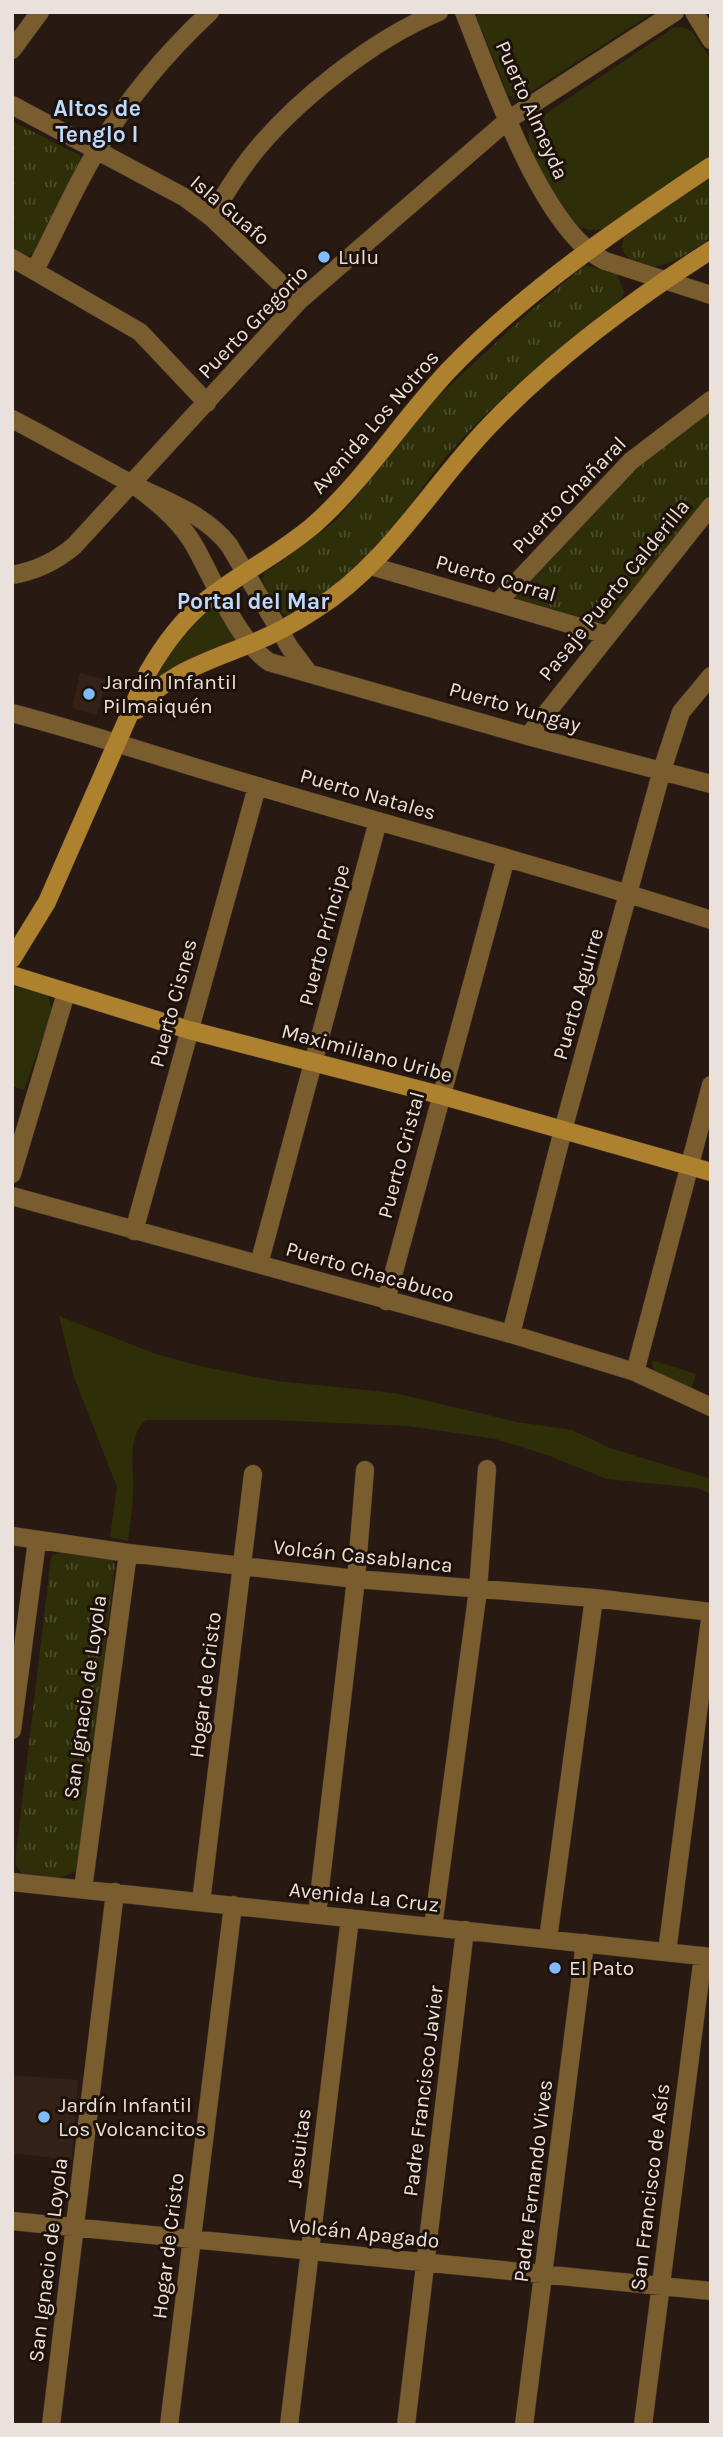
<svg xmlns="http://www.w3.org/2000/svg" width="723" height="2437" font-family="Karla,sans-serif">
<style>
.built{fill:#342117}
.grass{fill:#2e2f09}
.park{fill:url(#park-tufts)}
.lines{fill:none;stroke-linecap:round;stroke-linejoin:round}
.street-casing{stroke:#43362f;stroke-width:19}
.secondary-casing{stroke:#43362f;stroke-width:19}
.street{stroke:#795d2e;stroke-width:18}
.secondary{stroke:#ae812e;stroke-width:18}
.poi-dot{fill:#81bcfa;stroke:#1e110a;stroke-width:2.5}
.labels{text-anchor:middle;stroke-width:6;stroke-linejoin:round;paint-order:stroke}
.street-label{font-size:21px;fill:#eae0dc;stroke:#1e110a}
.poi-label{font-size:21px;fill:#eae0dc;stroke:#1e110a;text-anchor:start}
.neighbourhood-label{font-size:23px;font-weight:bold;fill:#badbfe;stroke:#1e110a}
</style>
<defs>
<pattern id="park-tufts" width="24" height="20" patternUnits="userSpaceOnUse" patternTransform="scale(1.75)"><rect width="24" height="20" fill="#2e2f09"/><path d="M3 7l-1-3M5 7V3M7 7l1-3M15 17l-1-3M17 17v-4M19 17l1-3" fill="none" stroke="#4c4d2c"/></pattern>
</defs>
<rect width="100%" height="100%" fill="#281a13"/>
<path class="built" d="M80 673 106 680 97 715 72 708Z
M12 2075 78 2080 72 2160 12 2153Z"/>
<path class="grass" d="M477 12H654L518 100 508 95 476 16Z
M682 27 692 31 711 60V155L603 229 589 230 577 226 564 215 537 162 529 143V130L535 121 673 28Z
M213 605 218 607 237 638V643L150 687 148 681 190 624Z
M12 986 48 995 52 1012 24 1090 12 1086Z
M59 1316 156 1354 204 1367 277 1381 394 1393 517 1422 572 1430 610 1448 711 1479V1494L697 1488 607 1479 547 1455 496 1439 408 1426 271 1420H146C125 1439 135 1470 133 1495 132 1511 130 1526 128 1541L110 1537 117 1487 74 1377Z
M652 1360 696 1374 690 1392C675 1385 651 1379 652 1360Z"/>
<path class="park" d="M12 121 83 157 36 253 24 257 12 250Z
M711 177V238C689 252 648 285 625 254 620 247 622 240 627 234Z
M585 265 617 275 624 292 622 298C561 346 500 395 448 454 423 484 403 518 378 547 354 575 321 597 290 616 275 614 268 592 262 579L265 573 337 520 432 402 527 314Z
M711 408V497L613 618 601 623 517 600 515 594 638 468Z
M63 1552 108 1559 113 1561 115 1566 80 1868C67 1879 41 1882 25 1876 20 1873 17 1867 15 1862L51 1558 53 1555Z"/>
<g class="lines">
<defs>
<path id="street" d="M464 12C490 76 542 231 605 261L711 295
M694 12 711 40
M12 50 40 12
M12 105 184 197 211 217 299 301
M211 217C223 197 235 177 249 159 292 103 373 39 439 12
M12 258 140 332 207 403
M35 270C56 230 74 188 97 150 127 100 167 52 210 12
M12 419C52 440 91 462 130 483 165 501 204 513 229 545L290 648 308 672
M133 484C154 500 176 517 191 540 213 576 234 637 269 662L528 736 711 784
M371 566 607 635
M12 575C36 571 55 562 74 546L299 301 508 120 675 12
M498 602 631 461 711 400
M12 713C95 735 175 762 257 786 408 831 561 871 711 920
M528 736 711 506
M12 1174 66 993
M12 1196 511 1334 635 1372 711 1407
M134 1231 257 787
M259 1264 378 821
M386 1301 506 858
M511 1334 563 1130 662 770 681 712 711 676
M635 1372 711 1085
M12 1536 128 1553 356 1579 594 1598 711 1612
M12 1730 37 1541
M12 1882 711 1957
M83 1889 128 1553
M201 1902 253 1474
M317 1914 356 1579 365 1470
M433 1927 478 1590 487 1469
M548 1939 594 1598
M667 1952 711 1612
M12 2221 711 2291
M51 2425 115 1892
M169 2425 233 1905
M289 2425 350 1918
M406 2425 465 1930
M524 2425 585 1943
M643 2425 703 1956"/>
<path id="secondary" d="M137 710C165 673 209 661 250 644 273 635 295 623 316 609 389 563 431 486 490 425 555 357 633 300 711 250
M12 959 47 902 148 672C163 646 180 622 204 602 239 573 281 554 316 523 364 480 403 419 448 371 525 291 618 228 711 166
M12 975 189 1030 440 1095 711 1172"/>
</defs>
<use href="#street" class="street-casing"/>
<use href="#secondary" class="secondary-casing"/>
<use href="#street" class="street"/>
<use href="#secondary" class="secondary"/>
</g>
<g class="poi-dot">
<circle cx="324" cy="257" r="7"/>
<circle cx="89" cy="694" r="7"/>
<circle cx="555" cy="1968" r="7"/>
<circle cx="44" cy="2117" r="7"/>
</g>
<g class="labels">
<g class="street-label">
<text transform="translate(532 110) rotate(66)" y="7">Puerto Almeyda</text>
<text transform="translate(230 210) rotate(40)" y="7">Isla Guafo</text>
<text transform="translate(253 322) rotate(-46)" y="7">Puerto Gregorio</text>
<text transform="translate(375 422) rotate(-49)" y="7">Avenida Los Notros</text>
<text transform="translate(569 495) rotate(-46)" y="7">Puerto Chañaral</text>
<text transform="translate(496 578) rotate(16)" y="7">Puerto Corral</text>
<text transform="translate(614 590) rotate(-51)" y="7">Pasaje Puerto Calderilla</text>
<text transform="translate(515 707) rotate(16)" y="7">Puerto Yungay</text>
<text transform="translate(368 794) rotate(16)" y="7">Puerto Natales</text>
<text transform="translate(324 935) rotate(-75)" y="7">Puerto Príncipe</text>
<text transform="translate(578 994) rotate(-74)" y="7">Puerto Aguirre</text>
<text transform="translate(173 1003) rotate(-75)" y="7">Puerto Cisnes</text>
<text transform="translate(367 1053) rotate(15)" y="7">Maximiliano Uribe</text>
<text transform="translate(401 1155) rotate(-75)" y="7">Puerto Cristal</text>
<text transform="translate(370 1272) rotate(16)" y="7">Puerto Chacabuco</text>
<text transform="translate(363 1556) rotate(6)" y="7">Volcán Casablanca</text>
<text transform="translate(205 1685) rotate(-83)" y="7">Hogar de Cristo</text>
<text transform="translate(85 1697) rotate(-82)" y="7">San Ignacio de Loyola</text>
<text transform="translate(364 1897) rotate(6)" y="7">Avenida La Cruz</text>
<text transform="translate(423 2091) rotate(-83)" y="7">Padre Francisco Javier</text>
<text transform="translate(299 2148) rotate(-83)" y="7">Jesuitas</text>
<text transform="translate(533 2181) rotate(-83)" y="7">Padre Fernando Vives</text>
<text transform="translate(650 2187) rotate(-83)" y="7">San Francisco de Asís</text>
<text transform="translate(364 2233) rotate(6)" y="7">Volcán Apagado</text>
<text transform="translate(168 2246) rotate(-83)" y="7">Hogar de Cristo</text>
<text transform="translate(48 2260) rotate(-83)" y="7">San Ignacio de Loyola</text>
</g>
<g class="poi-label">
<text x="338" y="264">Lulu</text>
<text x="103" y="689">Jardín Infantil<tspan x="103" dy="24">Pilmaiquén</tspan></text>
<text x="569" y="1975">El Pato</text>
<text x="58" y="2112">Jardín Infantil<tspan x="58" dy="24">Los Volcancitos</tspan></text>
</g>
<g class="neighbourhood-label">
<text x="97" y="116">Altos de<tspan x="97" dy="26">Tenglo I</tspan></text>
<text x="253" y="609">Portal del Mar</text>
</g>
</g>
<rect width="723" height="2437" fill="none" stroke="#eae0dc" stroke-width="28"/>
</svg>
